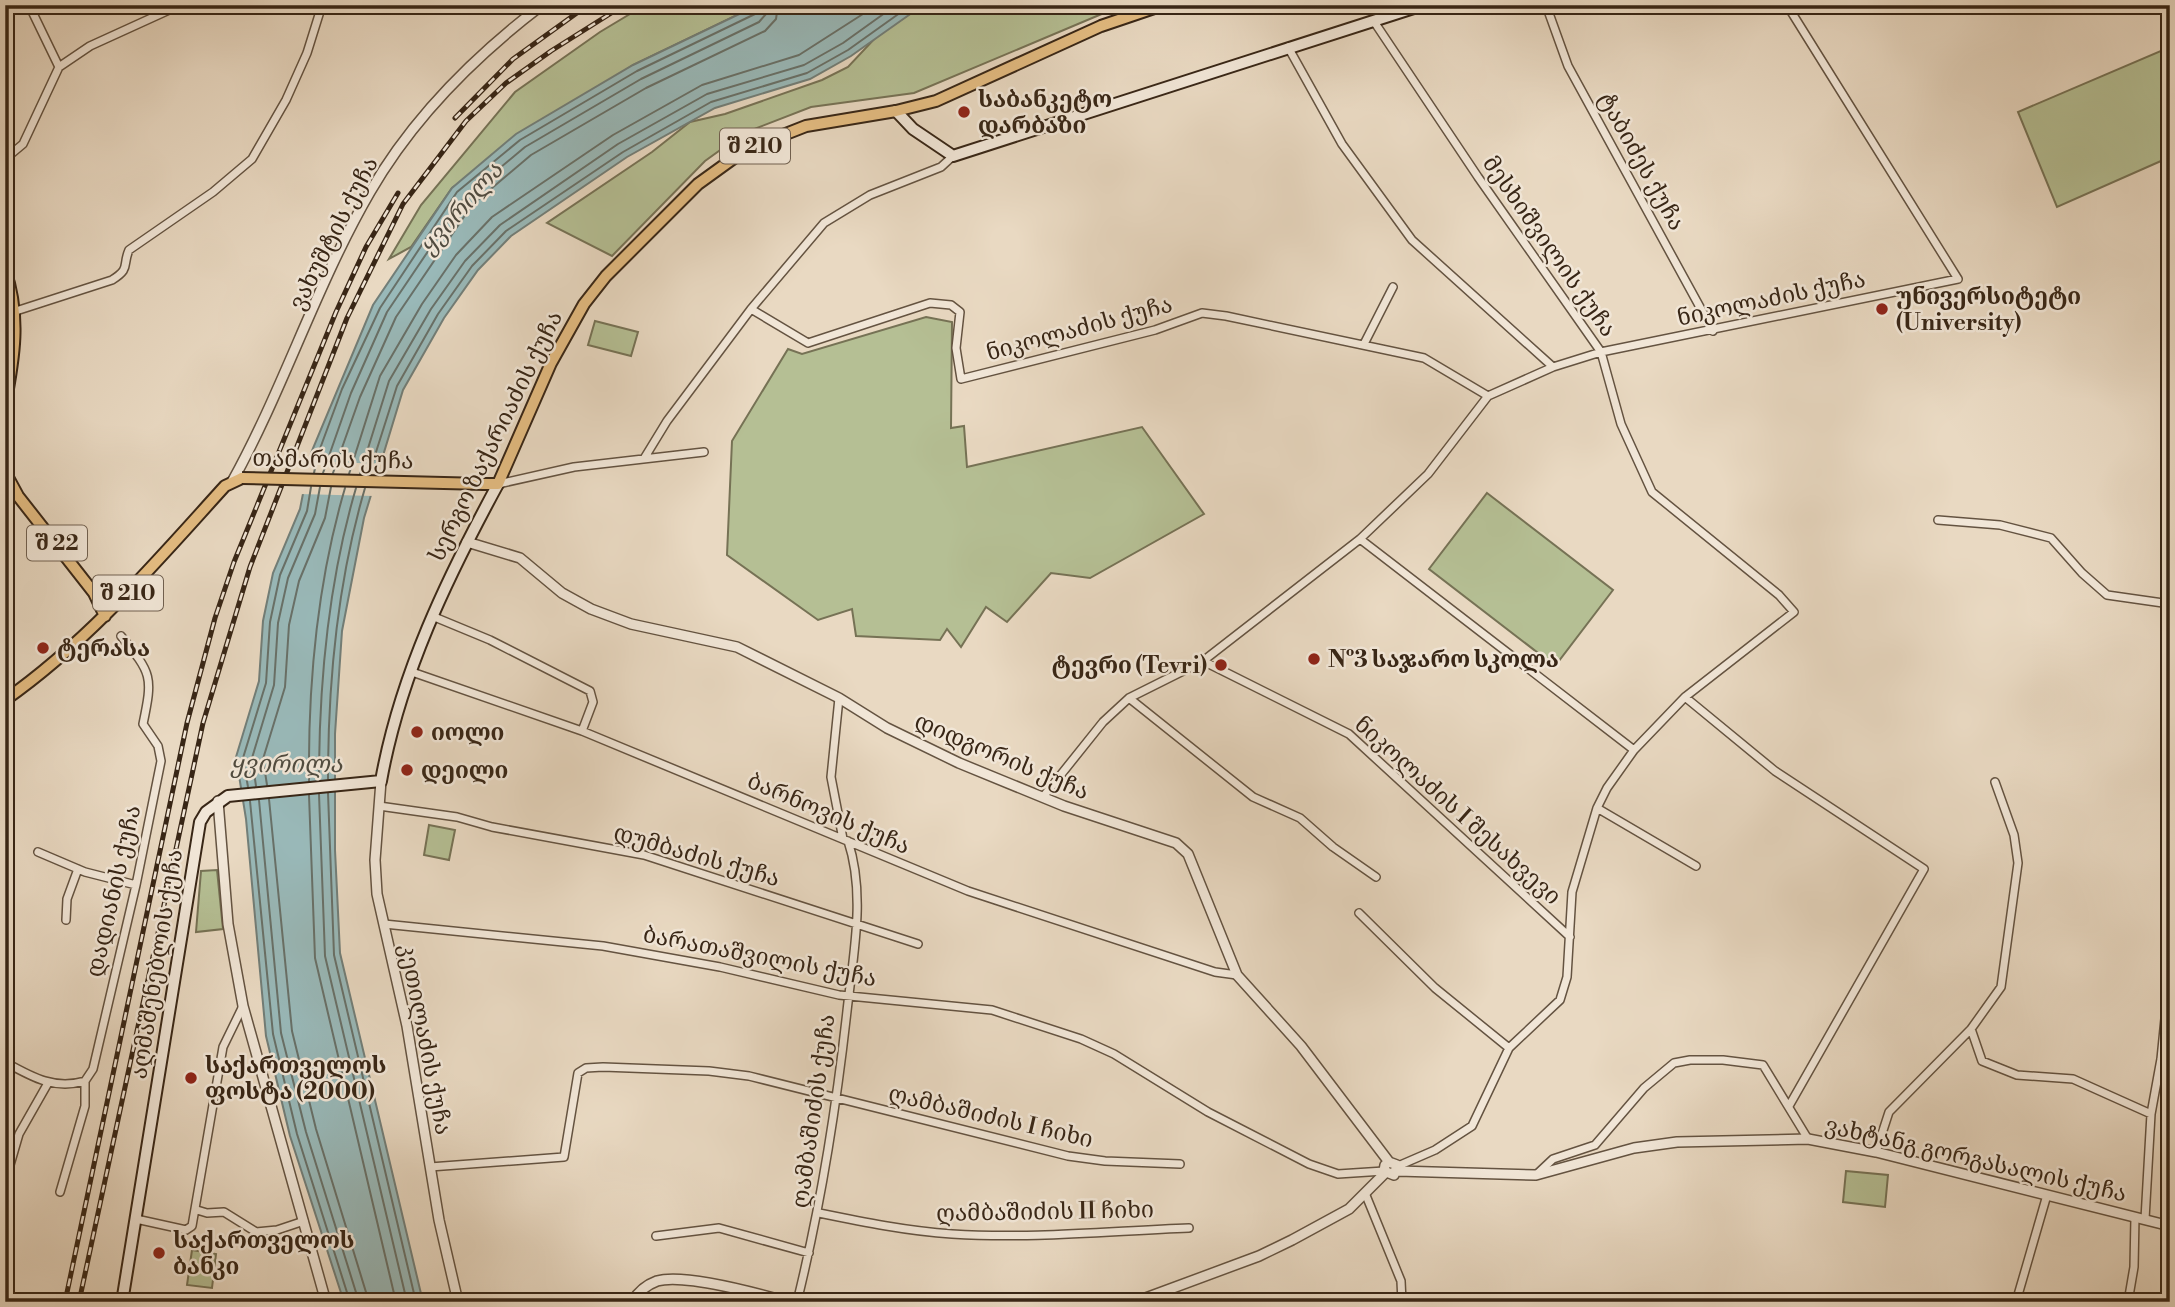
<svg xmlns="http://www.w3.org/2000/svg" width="2175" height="1307" font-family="'Libre Bodoni','Noto Serif Georgian',serif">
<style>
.green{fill:#b5bf94;stroke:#767255;stroke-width:2}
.water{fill:#99b9b9;stroke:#727e78;stroke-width:2}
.pier{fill:#e9d9c2}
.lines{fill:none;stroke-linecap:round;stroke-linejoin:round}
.shore{stroke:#687068;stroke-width:2}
.minor-casing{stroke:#645341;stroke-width:10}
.tertiary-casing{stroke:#645341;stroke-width:12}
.secondary-casing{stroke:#382616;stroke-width:14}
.primary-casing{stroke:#382616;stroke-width:14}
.minor{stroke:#f1e6d7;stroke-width:7}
.tertiary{stroke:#f1e6d7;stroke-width:9}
.secondary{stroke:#f1e6d7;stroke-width:10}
.primary{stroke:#e4bc81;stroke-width:10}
.rail-casing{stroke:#382616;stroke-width:5}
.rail{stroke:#f1e6d7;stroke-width:2.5;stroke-dasharray:8;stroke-linecap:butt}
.primary-bridge-casing{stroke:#382616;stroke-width:14;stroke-linecap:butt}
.primary-bridge{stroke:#e4bc81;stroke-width:10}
.poi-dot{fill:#8f2418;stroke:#f1e6d7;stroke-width:2.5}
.labels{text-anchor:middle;stroke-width:5;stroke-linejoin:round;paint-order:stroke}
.shield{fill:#f1e6d7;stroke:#706050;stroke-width:2}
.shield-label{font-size:21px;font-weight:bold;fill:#382616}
.poi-label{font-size:23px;font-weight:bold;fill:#382616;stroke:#f1e6d7;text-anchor:start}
.street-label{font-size:23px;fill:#382616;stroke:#f1e6d7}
.water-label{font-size:24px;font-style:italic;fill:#504b3f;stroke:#f1e6d7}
</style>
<rect width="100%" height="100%" fill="#e9d9c2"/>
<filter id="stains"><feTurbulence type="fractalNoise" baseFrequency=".00286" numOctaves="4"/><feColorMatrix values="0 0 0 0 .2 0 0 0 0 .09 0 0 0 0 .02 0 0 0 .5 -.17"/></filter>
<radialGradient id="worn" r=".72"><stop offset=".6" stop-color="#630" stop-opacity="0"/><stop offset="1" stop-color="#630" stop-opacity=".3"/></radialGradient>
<path class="green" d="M645 5H758L633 65 452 188 411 247 389 259 421 205 515 92 600 32Z
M923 5H1123L914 93 811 107 744 133 705 161 612 256 547 223 652 152 690 122 725 114 822 80 848 67 877 36Z
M2163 50 2170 66V157L2057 207 2018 112Z
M926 317 952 322 951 428 964 426 967 467 1142 427 1204 514 1090 578 1051 573 1007 622 986 607 961 647 947 629 940 640 856 636 852 609 818 620 727 555 732 441 788 349 802 354Z
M595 321 638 332 631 356 588 345Z
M1487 493 1613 590 1555 666 1429 569Z
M429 825 455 830 449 860 424 855Z
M217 870 223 929 196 932 201 871Z
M1846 1171 1888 1175 1885 1207 1843 1202Z
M192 1250 216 1254 212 1288 187 1285Z"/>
<path class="water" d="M758 5H923L851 56 810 79 715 108 627 157 511 236 478 270 444 318 403 390 364 518 342 631 335 734V850L340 953 423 1302H344L290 1136 266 1036 246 819 236 757 259 681 263 621 273 573 300 509 311 453 373 305 452 188 516 134 633 65Z"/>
<path class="pier" d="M306 461 383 464 374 496 299 494Z"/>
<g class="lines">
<path class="shore" d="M314 473 318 454 342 389 380 308 457 192 520 140 637 71 755 14 759 5
M323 473 351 393 387 312 464 198 525 147 641 79 759 22 766 14 767 5
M333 473 360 397 396 317 472 205 531 155 646 88 765 31 776 19 778 5
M349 474 380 376 422 304 456 255 492 217 613 135 702 85 799 55 877 5
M360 474 389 381 431 309 465 261 500 225 618 144 707 94 804 65 843 43 896 5
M369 474 397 386 438 314 472 266 506 231 623 152 711 102 807 73 848 50 911 5
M328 779C328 680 337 583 365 488
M319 780C319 681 328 583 356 488
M309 781C308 681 317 583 345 488
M267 785 263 759 285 687 289 625 299 581 325 518 331 487
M256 786 252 758 274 685 278 623 288 578 315 514 320 487
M248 787 243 758 266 683 270 622 280 575 307 511 311 487
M328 793 334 955 416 1302
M319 794 325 956 407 1302
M309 795 315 958 396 1302
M269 799 292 1031 316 1129 369 1302
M259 800 281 1033 306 1132 359 1302
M250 801 273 1034 297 1134 350 1302"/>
<defs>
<path id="minor" d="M29 5 59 67
M1546 5 1568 66 1713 331
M1375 23 1478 177 1601 352 1621 424 1652 492 1779 595 1794 612 1685 697 1634 750 1607 788 1597 808 1572 892 1567 977 1560 1000 1509 1048 1472 1126 1435 1150 1398 1166
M1288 47 1342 144 1412 240 1553 367
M5 159 23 144 59 67 90 46 180 5
M751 309 808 343 930 303 951 305 960 312 956 348 961 379 1155 330 1202 313 1226 316 1424 358 1488 396
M16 311 112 280C131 268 122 266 129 250L213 192 252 159 286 100 307 53 322 5
M1364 344 1393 287
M645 457 667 421 751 309 824 223 870 195 941 167 953 156
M498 484 574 467 704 452
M1938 520 2000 525 2051 538 2082 573 2107 595 2170 604
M1360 539 1634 750
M432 616 490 640 590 691 593 702 582 731
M1203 661 1349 734 1570 937
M412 672 582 731 968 891 1215 972 1237 975
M1685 697 1775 771 1924 869 1789 1106
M839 698 831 777 843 839
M1129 698 1253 797 1300 818 1333 847 1376 877
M1043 797 1103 722 1129 698 1203 661 1360 539 1428 474 1488 396 1553 367 1601 352 1958 279 1787 5
M379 806 457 817 492 827 644 855 918 944
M1597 808 1696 866
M38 852 85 872 136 885
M1359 913 1435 988 1509 1048
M66 920 67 899 78 869
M384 924 603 946 720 967 839 995 992 1010 1081 1039 1114 1054 1208 1112 1309 1164 1338 1174 1384 1171
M1971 1029 1982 1061 2017 1075 2073 1079 2151 1114
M5 1062C32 1077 54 1090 85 1081L93 1069 136 885 161 761 158 746 143 724C153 676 152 674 121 636
M1876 1152 1889 1112 1971 1029 2001 987 2018 863 2014 835 1995 782
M430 1167 564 1157 578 1073 586 1068 603 1067 709 1071 749 1076 1068 1156 1105 1161 1180 1164
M1536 1175 1553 1159 1595 1145 1644 1088 1674 1063 1690 1060H1723L1763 1065 1808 1139
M5 1182 19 1134 48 1083
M60 1192 85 1106V1081
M1365 1193 1401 1281 1402 1302
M197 1210 207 1213 224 1212 256 1232 277 1230 304 1221
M819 1213C863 1222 907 1231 952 1234 1031 1239 1110 1231 1189 1228
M136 1219 186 1230 192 1226 223 1047 243 1006
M2145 1219 2151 1114 2161 1059 2170 968
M656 1236 719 1228 809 1253
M797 1302C821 1205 836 1110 847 1011 853 956 866 895 848 841
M2016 1302 2047 1195
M2128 1302 2134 1267 2135 1217"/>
<path id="tertiary" d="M232 482C284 388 316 285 370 192 412 119 475 56 542 5
M467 542 520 558 562 593 591 609 631 624 737 647 839 698 887 728 959 763 1064 806 1176 843 1188 854 1237 975 1301 1046 1389 1162 1397 1165 1394 1175 1384 1171 1385 1165 1389 1162
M381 781 375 860 377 894 407 1026 439 1220 458 1302
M218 801 228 924 243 1006 326 1302
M1398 1171 1536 1175 1634 1148 1677 1142 1808 1139 1876 1152 2170 1226
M632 1302C638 1292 646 1285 657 1281 683 1273 760 1294 788 1302
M1135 1302 1259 1256 1292 1240 1349 1209 1385 1173"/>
<path id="secondary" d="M896 111 913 129 953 156 1423 5
M122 1302 200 822 206 812 228 796 381 781C400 675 447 578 498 484"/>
<path id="primary" d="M5 270C21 316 14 358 5 405
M5 472 18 496 94 593 105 616
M484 484H498L551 363 584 304 606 276 698 184 745 150 806 126 896 111 936 101 1101 26 1163 5
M5 700C89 641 156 562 225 486L242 478"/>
</defs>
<use href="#minor" class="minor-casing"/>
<use href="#tertiary" class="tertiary-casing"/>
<use href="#secondary" class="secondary-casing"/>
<use href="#primary" class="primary-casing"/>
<use href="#minor" class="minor"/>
<use href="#tertiary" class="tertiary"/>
<use href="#secondary" class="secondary"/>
<use href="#primary" class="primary"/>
<defs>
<path id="rail" d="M455 118 513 59 588 5
M65 1302 187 723 215 618 234 562 336 312 366 247 398 193
M79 1302 203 723 250 567 347 318 403 204 466 121 506 83 551 51 624 5"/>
</defs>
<use href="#rail" class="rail-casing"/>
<use href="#rail" class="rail"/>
<defs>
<path id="primary-bridge" d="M242 478 484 484"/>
</defs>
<use href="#primary-bridge" class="primary-bridge-casing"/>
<use href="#primary-bridge" class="primary-bridge"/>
</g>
<g class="poi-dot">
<circle cx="964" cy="112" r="7"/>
<circle cx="1882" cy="309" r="7"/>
<circle cx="43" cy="648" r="7"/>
<circle cx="1314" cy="659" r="7"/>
<circle cx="1221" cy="665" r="7"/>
<circle cx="417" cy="732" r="7"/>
<circle cx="407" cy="770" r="7"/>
<circle cx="191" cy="1078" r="7"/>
<circle cx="159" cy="1253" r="7"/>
</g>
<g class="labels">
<g class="shield">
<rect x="720" y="128.5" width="70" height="35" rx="5"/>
<rect x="27" y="525.5" width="60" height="35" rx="5"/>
<rect x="93" y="575.5" width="70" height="35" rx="5"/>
</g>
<g class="shield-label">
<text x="755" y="153">შ 210</text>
<text x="57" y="550">შ 22</text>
<text x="128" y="600">შ 210</text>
</g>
<g class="poi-label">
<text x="978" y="107">საბანკეტო<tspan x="978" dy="26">დარბაზი</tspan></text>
<text x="1896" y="304">უნივერსიტეტი<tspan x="1896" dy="26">(University)</tspan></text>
<text x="57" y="656">ტერასა</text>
<text x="1328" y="667">№3 საჯარო სკოლა</text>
<text x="1207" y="673" text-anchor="end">ტევრი (Tevri)</text>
<text x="431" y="740">იოლი</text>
<text x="421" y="778">დეილი</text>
<text x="205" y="1073">საქართველოს<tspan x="205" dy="26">ფოსტა (2000)</tspan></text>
<text x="173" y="1248">საქართველოს<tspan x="173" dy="26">ბანკი</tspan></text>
</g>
<g class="street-label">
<text transform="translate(1642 161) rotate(61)" y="8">ტაბიძეს ქუჩა</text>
<text transform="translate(333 233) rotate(-63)" y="8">ვახუშტის ქუჩა</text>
<text transform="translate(1550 246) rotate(55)" y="8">მესხიშვილის ქუჩა</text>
<text transform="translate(1771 298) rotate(-12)" y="8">ნიკოლაძის ქუჩა</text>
<text transform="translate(1079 328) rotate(-15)" y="8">ნიკოლაძის ქუჩა</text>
<text transform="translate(495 436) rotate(-64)" y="8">სერგო ზაქარიაძის ქუჩა</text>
<text transform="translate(333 459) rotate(1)" y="8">თამარის ქუჩა</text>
<text transform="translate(1002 756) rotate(23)" y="8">დიდგორის ქუჩა</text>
<text transform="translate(1458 810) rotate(42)" y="8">ნიკოლაძის I შესახვევი</text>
<text transform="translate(829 813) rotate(23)" y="8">ბარნოვის ქუჩა</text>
<text transform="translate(697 855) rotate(16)" y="8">დუმბაძის ქუჩა</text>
<text transform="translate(113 891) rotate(-77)" y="8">დადიანის ქუჩა</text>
<text transform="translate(760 956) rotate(11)" y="8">ბარათაშვილის ქუჩა</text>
<text transform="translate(156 964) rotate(-81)" y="8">აღმაშენებლის ქუჩა</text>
<text transform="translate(426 1039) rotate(79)" y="8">კეთილაძის ქუჩა</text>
<text transform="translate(813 1111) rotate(-82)" y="8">ღამბაშიძის ქუჩა</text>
<text transform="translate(991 1116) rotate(13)" y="8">ღამბაშიძის I ჩიხი</text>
<text transform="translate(1976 1159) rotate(13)" y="8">ვახტანგ გორგასალის ქუჩა</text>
<text transform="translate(1045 1211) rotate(-1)" y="8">ღამბაშიძის II ჩიხი</text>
</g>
<g class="water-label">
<text transform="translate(461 208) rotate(-49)" y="8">ყვირილა</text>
<text x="286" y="772">ყვირილა</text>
</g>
</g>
<rect width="2175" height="1307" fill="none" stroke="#e9d9c2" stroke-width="28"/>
<rect x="7" y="7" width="2161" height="1293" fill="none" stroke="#382616" stroke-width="3.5"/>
<rect x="14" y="14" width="2147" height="1279" fill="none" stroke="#382616" stroke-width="2"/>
<rect width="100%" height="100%" filter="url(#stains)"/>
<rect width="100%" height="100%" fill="url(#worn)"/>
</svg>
